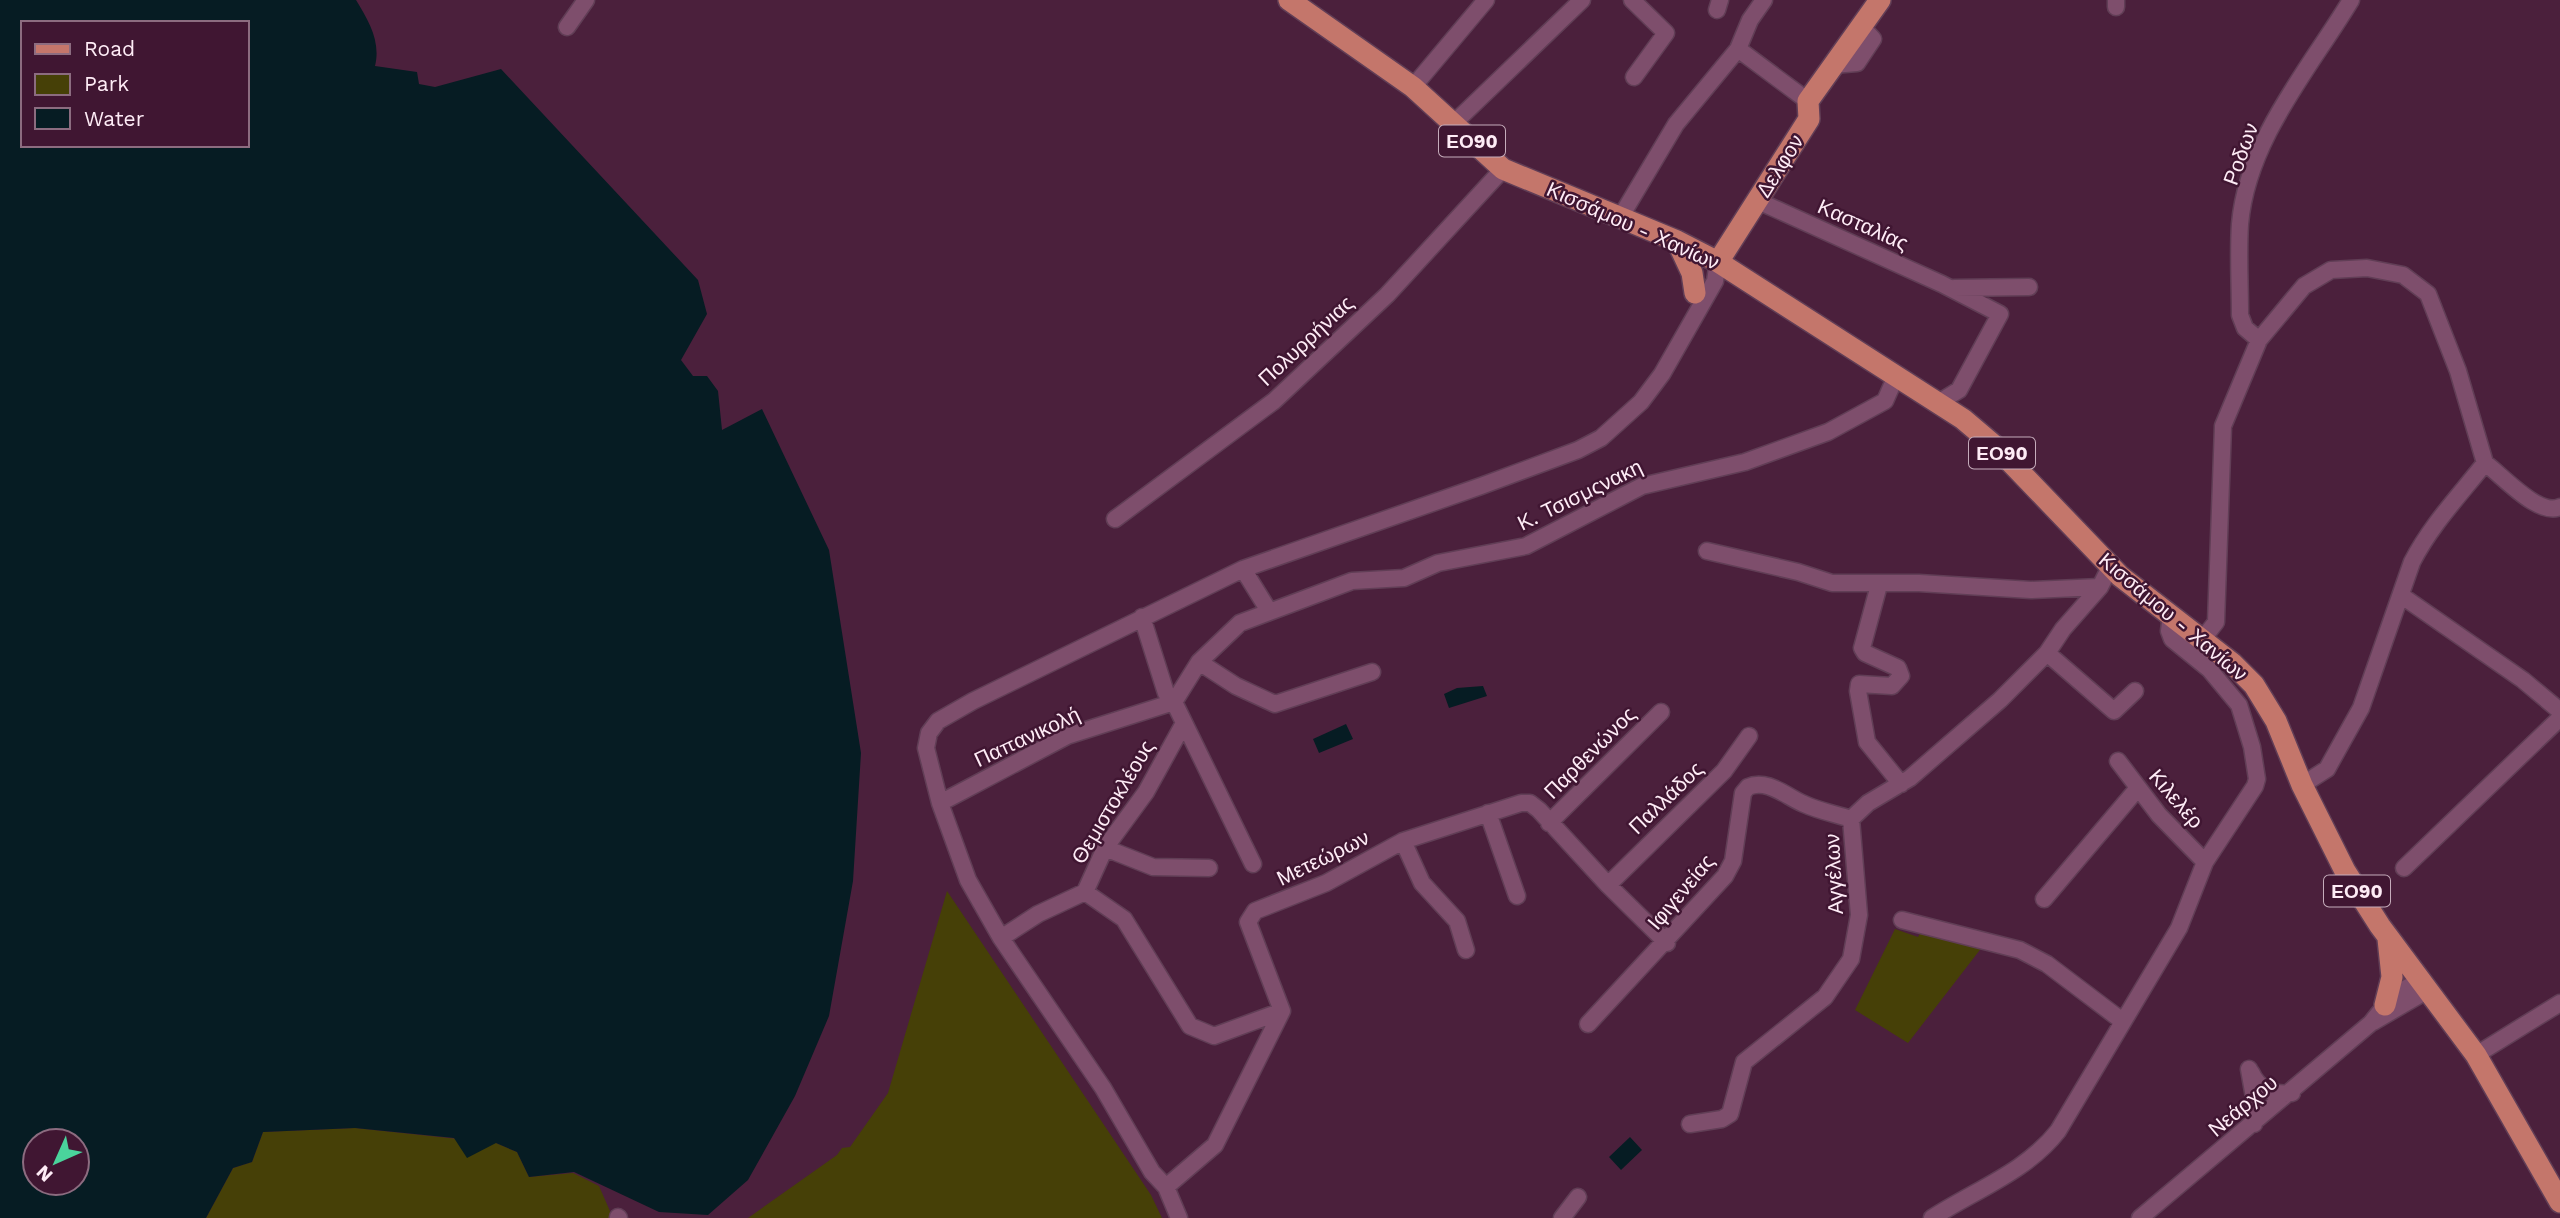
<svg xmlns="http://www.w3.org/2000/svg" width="2560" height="1218" font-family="'Work Sans',sans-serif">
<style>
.green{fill:#464007}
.water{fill:#061c23;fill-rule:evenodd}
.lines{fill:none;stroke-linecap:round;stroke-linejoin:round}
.minor-casing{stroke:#613e56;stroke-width:19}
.major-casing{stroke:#613e56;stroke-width:24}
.minor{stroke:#7e4e6c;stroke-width:16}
.major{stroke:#c4766b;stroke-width:21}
.labels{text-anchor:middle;stroke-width:5;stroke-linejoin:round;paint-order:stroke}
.shield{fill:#401632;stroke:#c5acbb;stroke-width:2}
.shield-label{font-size:19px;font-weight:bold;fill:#feecf6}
.street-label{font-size:21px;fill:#feecf6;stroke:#401632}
</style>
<rect width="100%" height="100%" fill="#4b203c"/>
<path class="green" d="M947 891 1151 1195 1162 1218H748L837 1155 842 1148 850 1147 888 1093Z
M1924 926 1986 942 1908 1043 1855 1010 1895 929 1918 937Z
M355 1128 496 1143 517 1152 529 1177 573 1173 599 1186 613 1218H206L233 1168 252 1162 263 1132Z"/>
<path class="water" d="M0 0H356C369 21 381 42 375 66L417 72 419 84 435 87 501 69 698 280 707 314 681 360 693 376H707L718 391 722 430 762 409 829 550 861 753 853 881 829 1016 795 1096 748 1180 708 1215 659 1212 574 1172 529 1177 517 1152 496 1143 467 1158 454 1138 355 1128 263 1132 252 1162 233 1168 206 1218H0ZM23 23H247V145H23ZM35 1141H77V1183H35Z
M1483 686 1487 696 1449 708 1444 694 1457 688Z
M1346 724 1353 739 1319 753 1313 739Z
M1630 1137 1642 1150 1621 1170 1609 1157Z"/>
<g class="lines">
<defs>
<path id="minor" d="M1632 0 1666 33 1634 77
M2351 0C2310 68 2247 140 2240 224 2238 254 2240 285 2240 315L2245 328 2259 340 2304 286 2331 270 2367 268 2403 275 2428 294 2458 371 2485 463
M2116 7V0
M1717 10 1720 0
M567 27 586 0
M1738 49 1808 101
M1833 65 1857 63 1873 39 1861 26
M1413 87 1486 0
M1453 124 1582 0
M1758 201 1942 284 2000 314 1959 390 1938 403
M1620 218 1676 124 1738 49 1750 20 1764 0
M1954 288 2029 287
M1115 519 1274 401 1387 295 1503 169
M1707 551 1798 572 1832 583H1919L2031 590 2100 587
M1243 569 1269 611
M1879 585 1862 648 1865 653 1898 668 1901 676 1892 686 1859 684 1858 691 1867 742 1901 784
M2402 596 2523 680 2560 711
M1142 617 1166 693 1174 702 1253 864
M2202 640 2216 622 2223 426 2259 340
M2047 653 2114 711 2135 691
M1199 662 1236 686 1275 704 1372 672
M1174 702 1199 662 1240 623 1352 581 1404 578 1438 563 1526 546 1642 486 1745 462 1828 432 1885 401 1896 376
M2118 761 2159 815 2205 862
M2302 785 2327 769 2361 708 2412 562C2431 525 2459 496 2485 463 2503 476 2539 517 2560 507
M940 803 1067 736 1174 702
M1488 813 1517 896
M1549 823 1661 712
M1403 841 1422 883 1457 921 1466 950
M1105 848 1153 867 1209 868
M2404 868 2560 718
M1608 885 1724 771 1749 736
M1085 892 1124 919 1190 1026 1214 1036 1282 1011
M2044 899 2138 788
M1902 920 2020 950 2047 964 2121 1020
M1001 938 1038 914 1085 892 1105 848 1146 792 1184 723
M2373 1022 2428 990
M1588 1024 1725 876 1733 861 1743 793 1748 787C1767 778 1787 797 1804 804 1819 811 1836 814 1851 819
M2476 1055 2560 1003
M2249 1069 2255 1103 2254 1124
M2251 1072C2259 1090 2273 1095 2292 1093
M1690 1124 1722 1119 1730 1114 1744 1062 1825 997 1851 959 1859 915 1851 819 1868 803 1910 778 2000 700 2047 653 2063 629 2100 587 2110 567
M1166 1187 1215 1145 1282 1011 1248 922 1255 911 1326 883 1403 841 1521 803H1530L1539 810 1608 885 1667 943
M618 1217 619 1218
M1179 1218 1166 1187 1152 1172 1103 1088 1001 938 968 880 940 803 926 748 929 733 938 721 973 701 1243 569 1481 486 1578 450 1601 438 1641 402 1662 374 1715 281 1718 262
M1562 1218 1578 1197
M1932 1218C1975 1190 2026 1172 2058 1131L2179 928 2205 862 2255 786 2257 779 2252 747 2239 705 2209 669 2172 639 2169 631 2171 615
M2140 1218 2371 1023C2386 1004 2398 987 2423 982"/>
<path id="major" d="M1289 0 1413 87 1503 169 1677 241 1718 262 1963 419 1996 447 2120 576 2232 663 2254 685 2276 721 2302 785 2345 871 2380 926 2476 1055 2560 1202
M1677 241 1692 273 1695 293
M1718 262 1809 119 1808 101 1880 0
M2385 1005 2392 977 2388 939"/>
</defs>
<use href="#minor" class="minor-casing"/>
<use href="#major" class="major-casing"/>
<use href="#minor" class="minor"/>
<use href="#major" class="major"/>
</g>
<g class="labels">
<g class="shield">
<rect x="1439" y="125.5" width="66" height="31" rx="5"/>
<rect x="1969" y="437.5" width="66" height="31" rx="5"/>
<rect x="2324" y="875.5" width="66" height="31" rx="5"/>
</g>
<g class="shield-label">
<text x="1472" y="148">ΕΟ90</text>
<text x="2002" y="460">ΕΟ90</text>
<text x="2357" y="898">ΕΟ90</text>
</g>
<g class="street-label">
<text transform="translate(2241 154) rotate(-70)" y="7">Ροδων</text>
<text transform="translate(1780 166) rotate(-58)" y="7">Δελφον</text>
<text transform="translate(1863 225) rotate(24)" y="7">Κασταλίας</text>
<text transform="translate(1633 226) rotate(24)" y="7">Κισσάμου - Χανίων</text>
<text transform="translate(1306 341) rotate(-43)" y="7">Πολυρρήνιας</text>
<text transform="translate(1580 495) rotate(-26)" y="7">Κ. Τσισμςνακη</text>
<text transform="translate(2173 617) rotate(40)" y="7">Κισσάμου - Χανίων</text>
<text transform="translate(1027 737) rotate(-25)" y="7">Παπανικολή</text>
<text transform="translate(1590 753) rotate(-45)" y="7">Παρθενώνος</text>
<text transform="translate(1666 798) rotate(-44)" y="7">Παλλάδος</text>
<text transform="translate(2176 799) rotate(49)" y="7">Κιλελέρ</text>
<text transform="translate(1113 802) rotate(-59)" y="7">Θεμιστοκλέους</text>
<text transform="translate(1323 858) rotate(-26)" y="7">Μετεώρων</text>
<text transform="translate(1834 874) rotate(-93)" y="7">Αγγέλων</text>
<text transform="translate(1681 892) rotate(-50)" y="7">Ιφιγενείας</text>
<text transform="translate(2243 1106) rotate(-40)" y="7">Νεάρχου</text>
</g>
</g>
<rect x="21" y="21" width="228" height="126" fill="#401632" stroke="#8c6c80" stroke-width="2"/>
<rect x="35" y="44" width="35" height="10" fill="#c4766b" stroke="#8c6c80" stroke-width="2"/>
<text x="84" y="56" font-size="21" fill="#feecf6">Road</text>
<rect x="35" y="74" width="35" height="21" fill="#464007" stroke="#8c6c80" stroke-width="2"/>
<text x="84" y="91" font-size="21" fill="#feecf6">Park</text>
<rect x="35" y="108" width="35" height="21" fill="#061c23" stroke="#8c6c80" stroke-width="2"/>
<text x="84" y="126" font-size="21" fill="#feecf6">Water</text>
<g transform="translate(56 1162) rotate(225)"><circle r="33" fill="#401632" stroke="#8c6c80" stroke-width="2"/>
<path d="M0-5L12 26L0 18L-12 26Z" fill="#4ad49c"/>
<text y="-10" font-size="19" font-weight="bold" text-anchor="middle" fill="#feecf6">N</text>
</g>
</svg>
